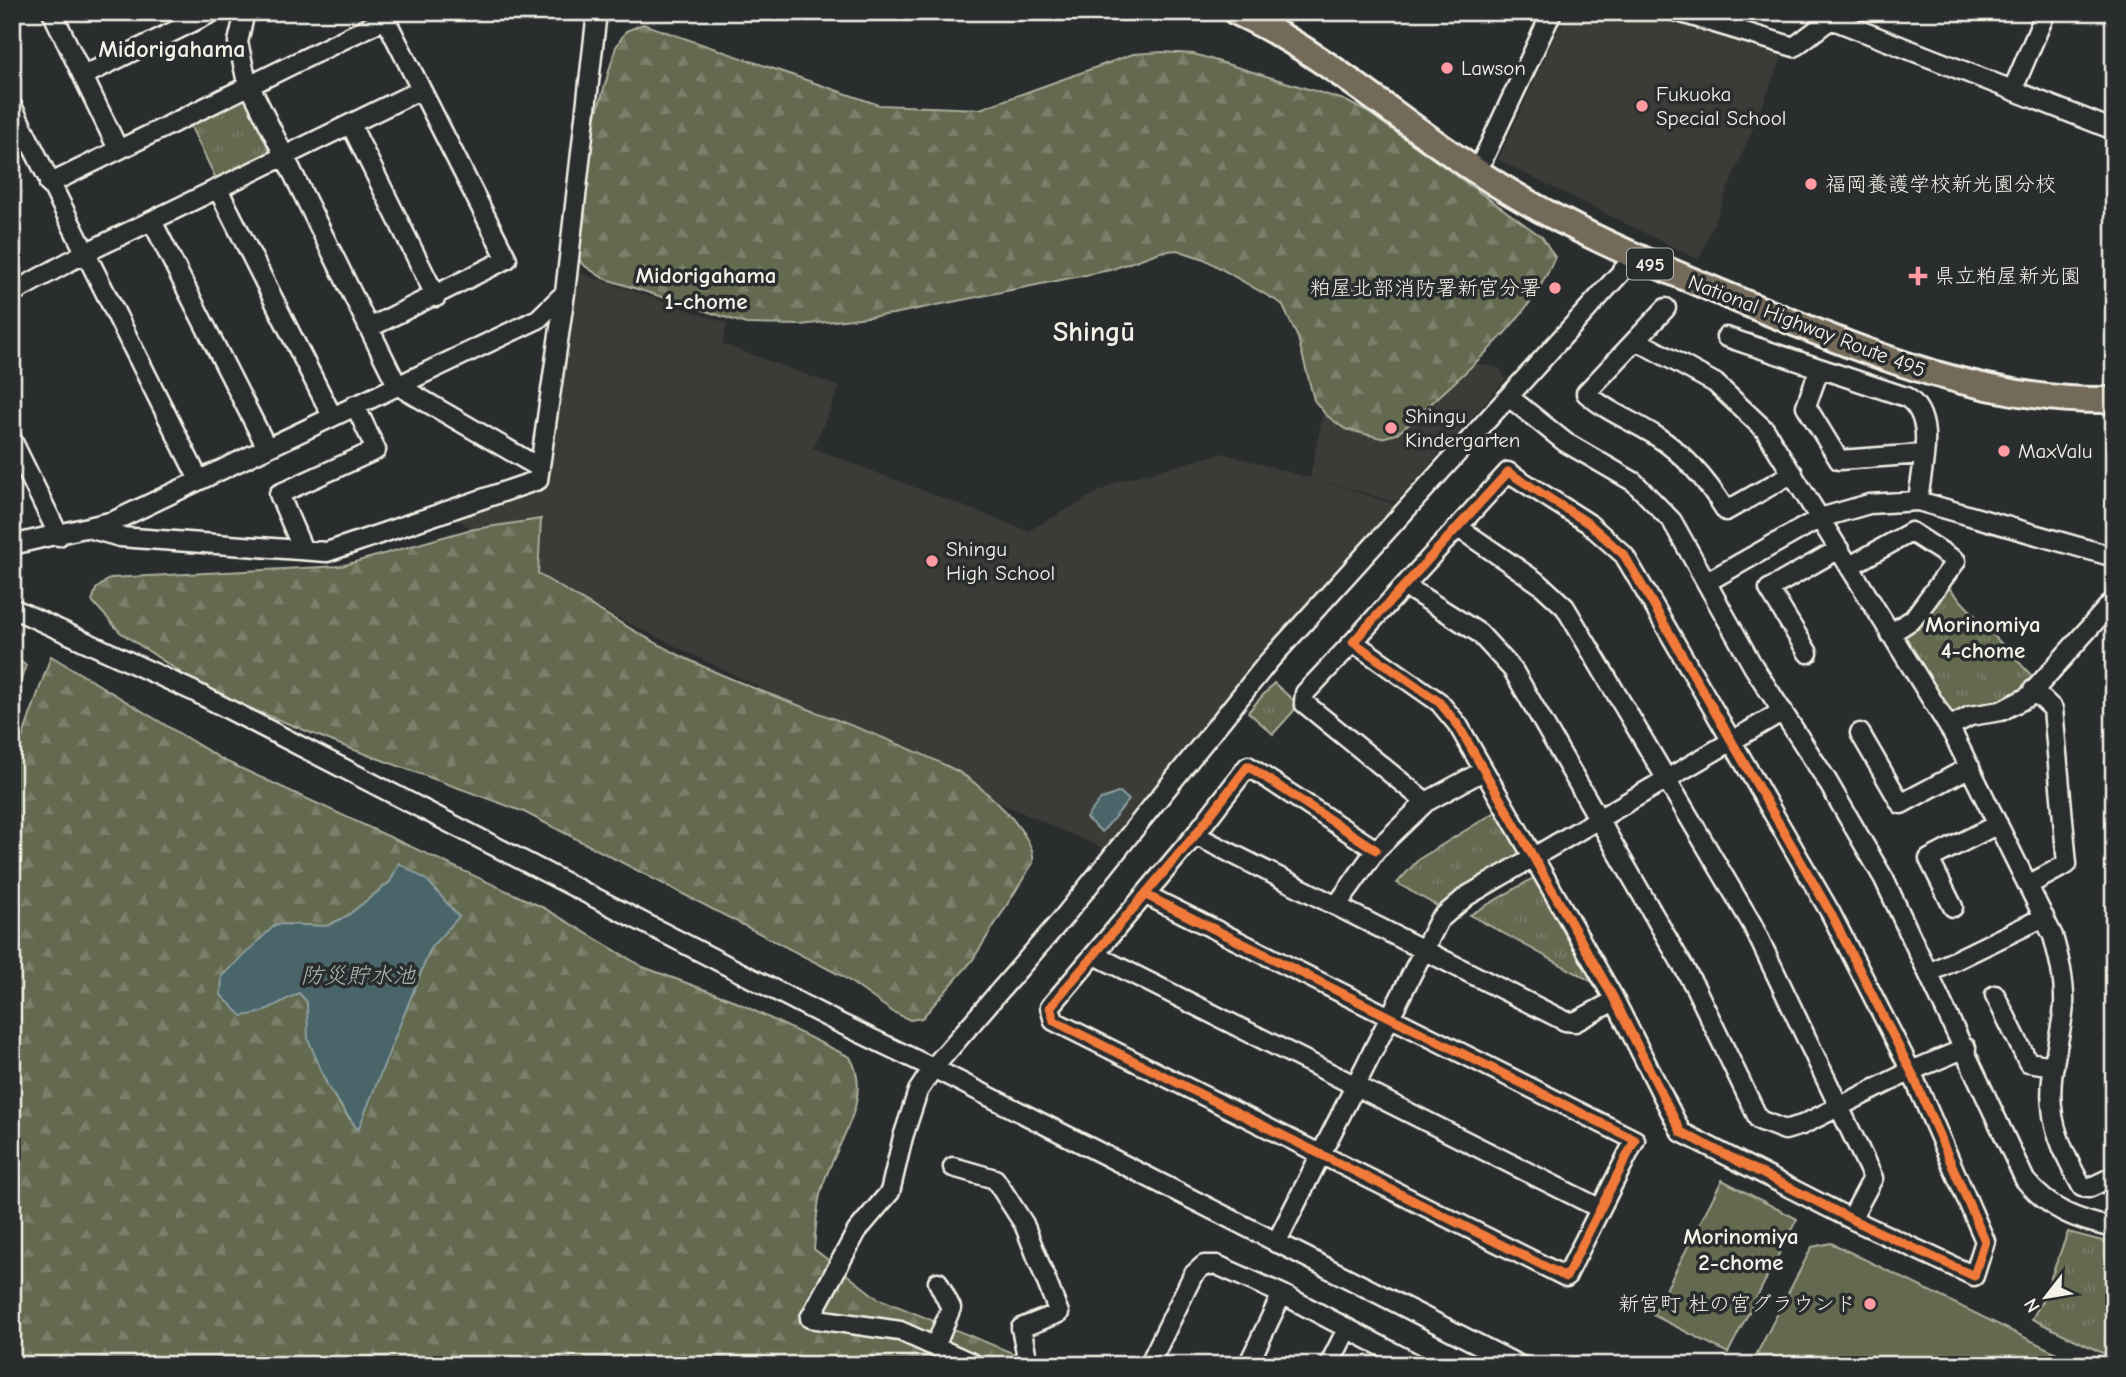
<svg xmlns="http://www.w3.org/2000/svg" width="2126" height="1377" font-family="'Comic Neue','Klee One',sans-serif">
<style>
.built{fill:#3b3b37}
.green{fill:#636a50;stroke:#acae9c;stroke-width:2}
.forest{fill:url(#forest-firs);stroke:#acae9c;stroke-width:2;fill-rule:evenodd}
.park{fill:url(#park-tufts);stroke:#acae9c;stroke-width:2}
.water{fill:#48656b;stroke:#8d9d9d;stroke-width:2}
.lines{fill:none;stroke-linecap:round;stroke-linejoin:round}
.minor-casing{stroke:#f4f1e8;stroke-width:23}
.highway-casing{stroke:#f4f1e8;stroke-width:30}
.minor{stroke:#2a2d2e;stroke-width:18}
.highway{stroke:#736b5a;stroke-width:24}
.cycleway-casing{stroke:#2a2d2e;stroke-width:13}
.cycleway{stroke:#f17a3a;stroke-width:9}
.poi-dot{fill:#ff9aa2;stroke:#2a2d2e;stroke-width:2.5}
.labels{text-anchor:middle;stroke-width:7;stroke-linejoin:round;paint-order:stroke}
.shield{fill:#2a2d2e;stroke:#b7b6b0;stroke-width:2}
.shield-label{font-size:19px;font-weight:bold;fill:#f4f1e8}
.poi-label{font-size:21px;fill:#f4f1e8;stroke:#2a2d2e;text-anchor:start}
.street-label{font-size:21px;fill:#f4f1e8;stroke:#2a2d2e}
.neighbourhood-label{font-size:23px;font-weight:bold;fill:#f4f1e8;stroke:#2a2d2e}
.water-label{font-size:23px;font-style:italic;fill:#afb9b6;stroke:#2a2d2e}
.quarter-label{font-size:24px;font-weight:bold;fill:#f4f1e8;stroke:#2a2d2e}
.district-label{font-size:28px;font-weight:bold;fill:#f4f1e8;stroke:#2a2d2e}
</style>
<defs>
<pattern id="forest-firs" width="22" height="20" patternUnits="userSpaceOnUse" patternTransform="scale(1.75)"><rect width="22" height="20" fill="#636a50"/><path d="M5 1l3.5 6h-7zM16 11l3.5 6h-7z" fill="#7a8069"/></pattern>
<pattern id="park-tufts" width="24" height="20" patternUnits="userSpaceOnUse" patternTransform="scale(1.75)"><rect width="24" height="20" fill="#636a50"/><path d="M3 7l-1-3M5 7V3M7 7l1-3M15 17l-1-3M17 17v-4M19 17l1-3" fill="none" stroke="#7a8069"/></pattern>
</defs>
<rect width="100%" height="100%" fill="#2a2d2e"/>
<filter id="ink" filterUnits="userSpaceOnUse"><feTurbulence type="fractalNoise" baseFrequency=".0143" numOctaves="2"/><feDisplacementMap in="SourceGraphic" scale="14" xChannelSelector="R" yChannelSelector="G"/><feConvolveMatrix kernelMatrix="1 2 1 2 8 2 1 2 1" color-interpolation-filters="sRGB"/></filter>
<g filter="url(#ink)">
<path class="built" d="M1566 12H1657L1784 52 1699 260 1498 160Z
M577 272 727 323 723 344 840 387 813 448 1028 531 1118 481 1223 453 1310 478 1338 337 1500 368 1506 379 1396 502 1318 480 1395 504 1104 849 950 781 561 590 445 511 541 485Z"/>
<path class="green" d="M12 657 26 665 12 706Z
M1722 1180 1797 1219 1728 1353 1653 1315Z
M1831 1243 2075 1362 2073 1365H1751L1812 1247Z"/>
<path class="forest" d="M643 24 879 105 980 109 1133 54 1162 52 1194 54 1344 100 1369 113 1542 237 1555 257C1527 326 1461 374 1408 425L1397 434 1381 438 1345 429 1326 415 1314 400 1298 338 1282 304 1204 259 1177 250 1160 252 1110 270 893 314 801 325 746 324 603 278 582 264 576 253 573 194 616 47 626 31Z
M541 519 538 574C587 602 635 634 685 658 771 700 870 727 955 770 980 783 1037 834 1033 863L972 961 922 1018 910 1020 893 1012 842 976 524 812 341 745 210 692 120 632 92 601 96 589 110 578 341 566 468 530Z
M51 656 225 761 544 908 643 967 730 999 850 1057C876 1102 830 1150 820 1195 816 1212 816 1231 814 1249L877 1298 1042 1365H12V767ZM390 882 431 947 358 1129C324 1088 309 1055 308 1002L299 993 276 924 327 926 347 916Z"/>
<path class="park" d="M247 97 276 155 218 183 190 125Z
M1949 588 2033 677C2013 703 1984 708 1954 717L1904 634 1922 621Z
M1274 683 1299 705 1273 734 1248 712Z
M1499 810 1523 851 1439 907 1397 883 1419 859Z
M1535 877 1596 984 1470 915Z
M2068 1232 2114 1244V1347L2111 1357 2032 1319 2042 1301Z"/>
<path class="water" d="M1120 792 1129 800 1102 832 1086 818 1100 800Z
M399 863 428 881 459 917 431 947 358 1130 328 1087 308 1039 307 1002 299 993 260 1013 242 1016 221 995 222 976 276 924 327 926 347 916 390 882Z"/>
<g class="lines">
<defs>
<path id="minor" d="M52 12 118 149
M245 12 238 42 246 78 397 385 540 468
M1678 12 1794 47 1831 19 2114 130
M83 76 213 12
M2013 89 2046 12
M12 106 199 480
M351 125 436 297
M1477 172 1552 12
M49 184 385 19
M218 189 332 416
M152 221 267 448
M12 293 83 254 420 90
M1666 308 1586 393C1607 412 1633 421 1656 436 1686 455 1708 482 1726 511L1793 473
M369 328 507 259 382 12
M1726 337 1906 397C1938 417 1921 469 1918 501
M1636 340 1715 383 1765 430 1953 734 2053 936C2059 958 2065 982 2064 1005 2061 1039 2048 1073 2052 1107 2054 1135 2069 1163 2082 1187L2089 1188 2114 1176
M1819 370 1806 406 1839 460 1923 454
M1509 397 1565 442 1634 482 1672 521 1753 666 1826 779 1884 879 2025 1180C2050 1210 2076 1220 2114 1228
M12 440 59 536
M1508 472 1588 523 1624 555 1651 601 1830 912 1911 1071 1985 1241 1974 1276 1851 1219 1681 1132 1612 995 1458 725 1439 702 1353 642Z
M88 528 120 537 327 552 538 480 565 293
M1459 528 1540 584 1565 607 1752 924 1873 1178 1851 1219
M12 545 114 521 538 319 565 293 597 12
M303 550 279 494 376 450 355 405
M1850 566 1911 532 1956 561 1913 619 1890 634
M1707 582 1820 518 1869 504 1918 501 2114 557
M1405 586 1479 633 1513 670 1695 987 1759 1120 1785 1130 1802 1125 1911 1071 1966 1048
M12 608 193 691 831 1019 933 1068 1519 1365
M1353 642 1305 693 1304 703 1426 802
M1808 653 1769 589 1839 549
M1949 727 1970 716 2001 711 2028 697 2114 600
M1860 733 1901 804 1970 767
M1195 835 1565 1021 1575 1022 1614 1001
M2028 885 2067 864 2053 709 2033 690
M1146 895 1635 1140 1566 1277 1054 1021 1050 1007 1195 835 1248 766 1376 850
M1337 905 1376 850 1426 802 1483 771
M1953 907 1929 859 1998 824
M1095 955 1599 1208
M1929 973 2044 917
M1995 995 2028 1062 2054 1066
M953 1167 995 1179 1024 1224 1059 1313 1021 1328 1027 1357 1025 1365
M1276 1243 1439 920 1467 896 1783 711
M935 1347 951 1308 938 1282
M976 1365 900 1331 810 1318 857 1231 890 1192 903 1137 918 1091 933 1068 1062 919 1269 661 1634 258
M1149 1365 1193 1275 1204 1265H1217L1282 1294 1417 1365
M1248 1365 1282 1294
M1329 1365 1347 1329"/>
<path id="highway" d="M1236 12C1325 53 1396 119 1478 172 1561 227 1652 264 1743 302 1863 351 1982 403 2114 400"/>
</defs>
<use href="#minor" class="minor-casing"/>
<use href="#highway" class="highway-casing"/>
<use href="#minor" class="minor"/>
<use href="#highway" class="highway"/>
<defs>
<path id="cycleway" d="M1508 472 1588 523 1624 555 1651 601 1830 912 1911 1071 1985 1241 1974 1276 1851 1219 1681 1132 1612 995 1458 725 1439 702 1353 642Z
M1146 895 1635 1140 1566 1277 1054 1021 1050 1007 1195 835 1248 766 1376 850"/>
</defs>
<use href="#cycleway" class="cycleway-casing"/>
<use href="#cycleway" class="cycleway"/>
</g>
</g>
<g class="poi-dot">
<circle cx="1447" cy="68" r="7"/>
<circle cx="1642" cy="106" r="7"/>
<circle cx="1811" cy="184" r="7"/>
<path d="M1914.5 265.5h7v7h7v7h-7v7h-7v-7h-7v-7h7z"/>
<circle cx="1555" cy="288" r="7"/>
<circle cx="1391" cy="428" r="7"/>
<circle cx="2004" cy="451" r="7"/>
<circle cx="932" cy="561" r="7"/>
<circle cx="1870" cy="1304" r="7"/>
</g>
<g class="labels">
<rect class="shield" x="1627" y="248.5" width="46" height="31" rx="5"/>
<g class="shield-label">
<text x="1650" y="271">495</text>
</g>
<g class="poi-label">
<text x="1461" y="75">Lawson</text>
<text x="1656" y="101">Fukuoka<tspan x="1656" dy="24">Special School</tspan></text>
<text x="1825" y="191">福岡養護学校新光園分校</text>
<text x="1934" y="283">県立粕屋新光園</text>
<text x="1541" y="295" text-anchor="end">粕屋北部消防署新宮分署</text>
<text x="1405" y="423">Shingu<tspan x="1405" dy="24">Kindergarten</tspan></text>
<text x="2018" y="458">MaxValu</text>
<text x="946" y="556">Shingu<tspan x="946" dy="24">High School</tspan></text>
<text x="1856" y="1311" text-anchor="end">新宮町 杜の宮グラウンド</text>
</g>
<g class="street-label">
<text transform="translate(1807 326) rotate(21)" y="7">National Highway Route 495</text>
</g>
<g class="neighbourhood-label">
<text x="706" y="283">Midorigahama<tspan x="706" dy="26">1-chome</tspan></text>
<text x="1983" y="632">Morinomiya<tspan x="1983" dy="26">4-chome</tspan></text>
<text x="1741" y="1244">Morinomiya<tspan x="1741" dy="26">2-chome</tspan></text>
</g>
<g class="water-label">
<text x="358" y="983">防災貯水池</text>
</g>
<g class="quarter-label">
<text x="172" y="57">Midorigahama</text>
</g>
<g class="district-label">
<text x="1094" y="341">Shingū</text>
</g>
</g>
<rect width="2126" height="1377" fill="none" stroke="#2a2d2e" stroke-width="42"/>
<rect x="21" y="21" width="2084" height="1335" fill="none" stroke="#f4f1e8" stroke-width="2.5" filter="url(#ink)"/>
<g transform="translate(2046 1297) rotate(239)" stroke="#2a2d2e" stroke-width="5" paint-order="stroke">
<path d="M0-5L12 26L0 18L-12 26Z" fill="#f4f1e8"/>
<text y="-10" font-size="19" font-weight="bold" text-anchor="middle" fill="#f4f1e8">N</text>
</g>
</svg>
